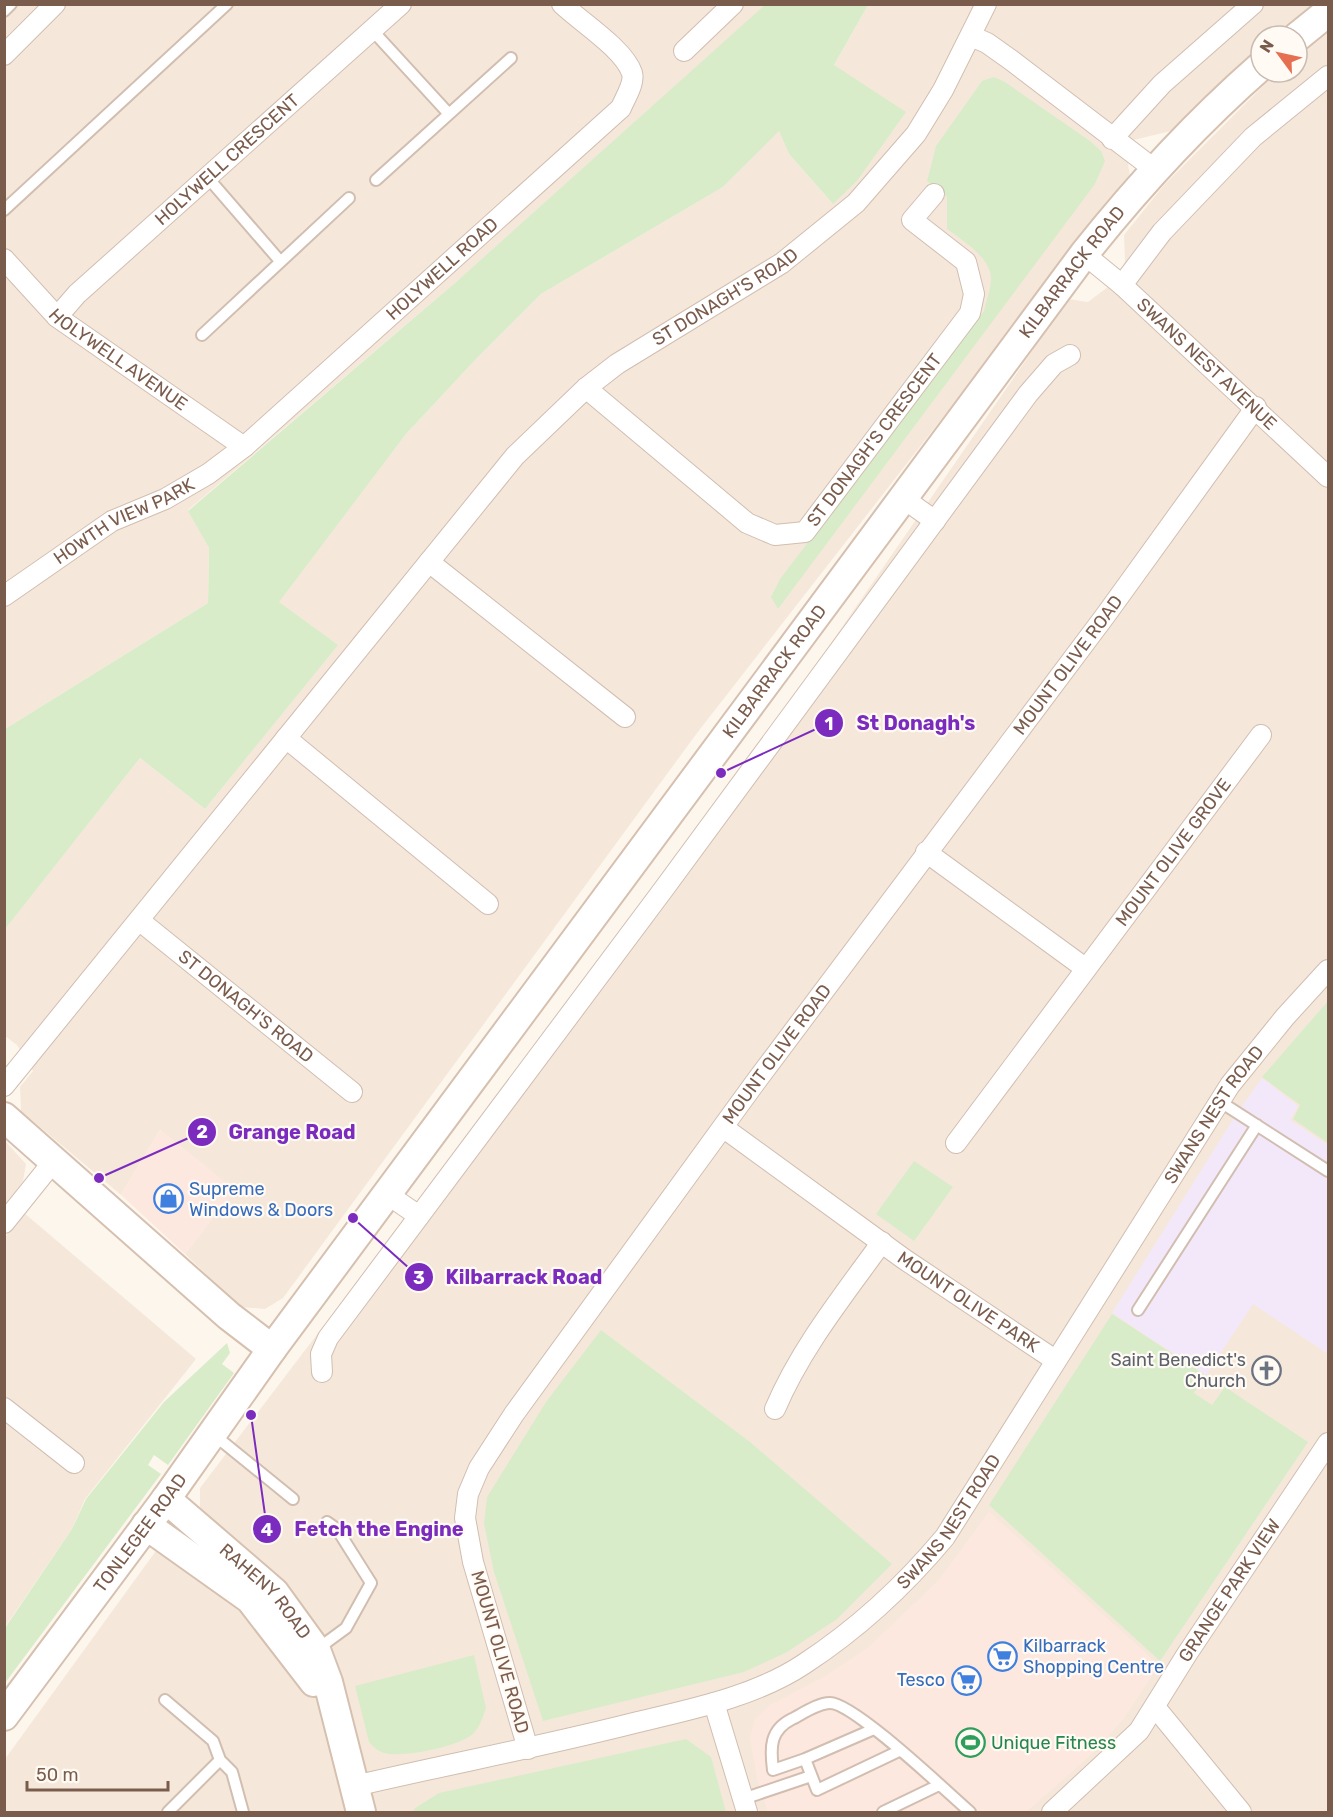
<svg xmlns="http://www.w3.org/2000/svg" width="1333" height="1817" font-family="Rubik,sans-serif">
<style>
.residential{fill:#f5e8da}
.commercial{fill:#fde8e0}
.education{fill:#f3e8fa}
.green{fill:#d8ecc9}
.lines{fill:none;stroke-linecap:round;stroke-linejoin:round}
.service-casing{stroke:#d1beb0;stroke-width:14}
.minor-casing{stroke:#d1beb0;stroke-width:22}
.secondary-casing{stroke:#d6c0b0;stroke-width:32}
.service{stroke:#fff;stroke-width:10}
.minor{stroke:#fff;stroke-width:20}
.secondary{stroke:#fff;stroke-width:28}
.labels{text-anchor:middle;stroke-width:4.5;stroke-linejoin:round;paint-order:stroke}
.street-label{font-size:18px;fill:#7a5c4d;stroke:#fffaf3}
.shop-label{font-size:18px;fill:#366cbe;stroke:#fffaf3;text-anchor:start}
.worship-label{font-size:18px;fill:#5b616d;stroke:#fffaf3;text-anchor:end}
.leisure-label{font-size:18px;fill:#27864d;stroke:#fffaf3;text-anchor:start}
.leader{fill:none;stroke:#7b2cbf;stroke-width:2}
.callout-dot{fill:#7b2cbf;stroke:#fffaf3;stroke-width:2}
.mark-label{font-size:18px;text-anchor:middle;font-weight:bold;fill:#fff}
.callout-label{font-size:20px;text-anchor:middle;font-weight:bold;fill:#7b2cbf;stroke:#fffaf3;stroke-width:4.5;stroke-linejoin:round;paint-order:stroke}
</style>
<rect width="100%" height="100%" fill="#fdf6ec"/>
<path class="residential" d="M19 4 766 5 456 282 188 510 209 548 208 603 5 729 4 18Z
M868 5H1314L1273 36H1261V45L1175 130 1125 142 1130 177 697 733 283 1298 265 1309 241 1307 185 1254 234 1190 160 1130 121 1195 21 1111 20 1087 33 1071 17 1045 5 1036 4 929 140 758 205 809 337 645 278 602 406 434 477 358 541 294 723 187 779 130 789 154 832 203 857 181 834 65Z
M1328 33V1812H5V1759L158 1548 200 1535V1488L562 1013 829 646 1068 299 1088 302 1117 280 1125 261 1124 235 1164 185 1277 72H1297V56Z
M5 1141 26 1164 23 1181 5 1207Z
M23 1212 196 1359 85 1499 72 1529 5 1627 4 1239Z"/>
<path class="commercial" d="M160 1130 235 1190 185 1254 121 1195Z
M989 1512 1159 1665 1124 1718 1093 1753 1026 1812H768L758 1782 750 1738 755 1720 770 1705 824 1677 869 1647 939 1580Z"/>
<path class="education" d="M1262 1078 1298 1106 1290 1120 1328 1145V1354L1253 1304 1206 1375 1112 1313 1237 1113Z"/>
<path class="green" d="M766 4 868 5 834 65 906 112 857 181 833 204 789 154 779 131 723 187 541 294 477 358 406 434 279 602 338 645 205 809 140 758 5 929V729L208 603 209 548 188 511 456 282Z
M994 77 1005 82 1090 141 1101 151 1105 161 1095 184 778 609 771 597 780 579 984 311C986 301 991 289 991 278 990 257 962 240 947 229V197L927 181 936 146 982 81Z
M1328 1001V1143L1293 1119 1300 1105 1262 1077Z
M914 1161 953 1187 914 1241 876 1214Z
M1112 1314 1205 1375 1194 1393 1212 1405 1225 1387 1308 1442 1160 1661 989 1505Z
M601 1330 750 1442 892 1564 837 1619 787 1652 744 1672 543 1721 494 1572 484 1524 487 1497 546 1402Z
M227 1343 230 1353 222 1364 234 1373 168 1465 154 1455 148 1465 161 1474 5 1683V1628L72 1529 86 1499 164 1402Z
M474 1655 486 1708C483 1717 480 1726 474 1733 460 1747 402 1758 384 1753 378 1751 373 1747 369 1742L355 1686Z
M686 1739 711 1757 726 1812H413L415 1808 439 1793Z"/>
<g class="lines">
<defs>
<path id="service" d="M4 11 11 4
M372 30 449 114
M209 179 280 261
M376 180 511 58
M4 210 227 4
M202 335 349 198
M1219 1101 1328 1171
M1138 1310 1257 1125
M213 1434 293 1499
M316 1650 346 1628 371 1583 337 1529 327 1522
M165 1700 213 1741 220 1760 232 1772 243 1812
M874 1729 805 1759 817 1790 899 1751
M805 1759 773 1770C770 1747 770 1730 792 1719 802 1714 818 1703 830 1703 854 1703 947 1792 970 1812
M743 1799 811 1776
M168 1812 220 1760
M883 1812 939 1785"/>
<g id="minor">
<path d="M971 36 987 43 1011 60 1154 169"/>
<path d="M684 51 733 4"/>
<path d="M4 55 55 4"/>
<path d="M1112 139 1162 84 1253 4"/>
<path id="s1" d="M1084 254 1122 285 1328 477"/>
<path id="s2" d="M4 259 57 317 244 447"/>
<path d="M1122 285 1162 232 1253 137 1328 76"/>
<path id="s3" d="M57 317 77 294 401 4"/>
<path id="s4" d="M586 388 747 523 775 535 805 532 970 313 974 294 966 262 912 220 934 194"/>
<path d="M903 498 935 521"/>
<path d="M429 562 625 717"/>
<path id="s5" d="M4 596 112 521 165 499 208 474 244 447 621 108C625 98 635 83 632 73 624 49 581 22 562 4"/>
<path d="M286 738 488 904"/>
<path d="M926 852 1085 968"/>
<path id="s6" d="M140 921 352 1092"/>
<path id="s7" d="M4 1086 515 456 586 388 617 364 782 263 856 203 916 134 943 90 986 4"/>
<path id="s8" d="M724 1128 904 1259 1055 1360"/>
<path id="s9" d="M956 1143 1261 735"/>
<path d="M387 1194 419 1216"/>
<path d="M4 1223 53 1162"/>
<path d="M322 1372 321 1354 328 1338 663 890 1028 394 1054 364 1070 355"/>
<path d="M4 1408 74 1463"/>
<path d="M775 1409C801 1348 843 1296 882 1242"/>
<path d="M714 1703 747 1812"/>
<path d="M1155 1707 1241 1812"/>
<path id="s10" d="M528 1749 473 1562 465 1518 468 1494 479 1468 514 1414 757 1080 1105 616 1256 407"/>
<path id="s11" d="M355 1786C449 1764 544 1746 638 1722 693 1709 756 1696 804 1664 856 1630 905 1585 945 1537L1230 1085 1285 1017 1328 970"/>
<path id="s12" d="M1052 1812 1139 1731 1187 1654 1328 1443"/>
</g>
<g id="secondary">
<path d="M1297 37 1328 12"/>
<path d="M4 1117 229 1316 272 1349"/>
<path id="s13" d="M166 1499 274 1592 316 1650 328 1682 361 1812"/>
<path d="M146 1525 250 1599 314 1682"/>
<path id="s14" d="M4 1716 166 1499 272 1349 1084 254C1138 186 1196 123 1261 66"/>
</g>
</defs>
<use href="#service" class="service-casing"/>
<use href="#minor" class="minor-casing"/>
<use href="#secondary" class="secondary-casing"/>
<use href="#service" class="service"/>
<use href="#minor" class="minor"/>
<use href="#secondary" class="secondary"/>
</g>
<defs>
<symbol id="shop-ring" viewBox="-11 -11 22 22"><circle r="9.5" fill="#fffaf3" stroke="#3f7fe0" stroke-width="1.5"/><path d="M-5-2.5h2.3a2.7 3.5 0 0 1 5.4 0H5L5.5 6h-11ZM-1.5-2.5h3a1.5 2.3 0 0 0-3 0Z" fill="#3f7fe0"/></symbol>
<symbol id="church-ring" viewBox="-11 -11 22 22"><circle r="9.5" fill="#fffaf3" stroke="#6b7280" stroke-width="1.5"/><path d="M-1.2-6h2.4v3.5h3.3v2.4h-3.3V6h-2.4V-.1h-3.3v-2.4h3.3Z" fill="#6b7280"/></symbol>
<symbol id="supermarket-ring" viewBox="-11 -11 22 22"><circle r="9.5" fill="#fffaf3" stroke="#3f7fe0" stroke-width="1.5"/><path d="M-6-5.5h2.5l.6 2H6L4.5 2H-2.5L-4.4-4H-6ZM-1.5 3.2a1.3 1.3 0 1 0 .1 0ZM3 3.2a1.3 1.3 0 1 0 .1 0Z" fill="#3f7fe0"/></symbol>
<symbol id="stadium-ring" viewBox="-11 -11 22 22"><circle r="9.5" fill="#fffaf3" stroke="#2e9e5b" stroke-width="1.5"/><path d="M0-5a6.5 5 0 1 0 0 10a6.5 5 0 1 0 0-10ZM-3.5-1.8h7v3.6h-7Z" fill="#2e9e5b"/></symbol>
</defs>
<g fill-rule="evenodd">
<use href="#shop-ring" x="152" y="1182" width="33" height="33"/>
<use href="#church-ring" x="1250" y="1354" width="33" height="33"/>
<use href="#supermarket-ring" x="986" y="1640" width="33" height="33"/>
<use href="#supermarket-ring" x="950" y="1664" width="33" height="33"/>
<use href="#stadium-ring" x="954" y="1726" width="33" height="33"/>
</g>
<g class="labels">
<g class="street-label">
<text dy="6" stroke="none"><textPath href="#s3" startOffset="232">HOLYWELL CRESCENT</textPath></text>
<text dy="6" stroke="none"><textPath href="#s5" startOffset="550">HOLYWELL ROAD</textPath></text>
<text dy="6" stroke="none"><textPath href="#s14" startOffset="1796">KILBARRACK ROAD</textPath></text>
<text dy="6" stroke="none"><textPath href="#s7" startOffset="1076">ST DONAGH'S ROAD</textPath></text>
<text dy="6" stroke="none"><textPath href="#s2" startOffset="153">HOLYWELL AVENUE</textPath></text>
<text dy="6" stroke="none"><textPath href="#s1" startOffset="165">SWANS NEST AVENUE</textPath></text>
<text dy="6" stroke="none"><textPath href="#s4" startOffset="386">ST DONAGH'S CRESCENT</textPath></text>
<text dy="6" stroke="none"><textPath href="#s5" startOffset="142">HOWTH VIEW PARK</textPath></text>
<text dy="6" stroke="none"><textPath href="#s10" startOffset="1288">MOUNT OLIVE ROAD</textPath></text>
<text dy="6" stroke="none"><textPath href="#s14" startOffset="1298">KILBARRACK ROAD</textPath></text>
<text dy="6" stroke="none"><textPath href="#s9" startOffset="363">MOUNT OLIVE GROVE</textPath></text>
<text dy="6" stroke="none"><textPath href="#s6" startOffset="136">ST DONAGH'S ROAD</textPath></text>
<text dy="6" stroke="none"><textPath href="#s10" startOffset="802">MOUNT OLIVE ROAD</textPath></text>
<text dy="6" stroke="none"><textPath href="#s11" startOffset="1158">SWANS NEST ROAD</textPath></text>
<text dy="6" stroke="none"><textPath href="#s8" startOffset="300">MOUNT OLIVE PARK</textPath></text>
<text dy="6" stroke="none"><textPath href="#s11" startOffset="672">SWANS NEST ROAD</textPath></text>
<text dy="6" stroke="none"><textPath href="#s14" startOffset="228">TONLEGEE ROAD</textPath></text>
<text dy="6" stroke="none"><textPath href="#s12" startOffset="286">GRANGE PARK VIEW</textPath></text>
<text dy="6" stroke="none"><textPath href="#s13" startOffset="136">RAHENY ROAD</textPath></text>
<text transform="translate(500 1652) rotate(74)" y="6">MOUNT OLIVE ROAD</text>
</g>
<g class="shop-label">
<text x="189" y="1195">Supreme<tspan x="189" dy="21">Windows &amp; Doors</tspan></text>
<text x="1023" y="1652">Kilbarrack<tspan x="1023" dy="21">Shopping Centre</tspan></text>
<text x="945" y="1686" text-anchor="end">Tesco</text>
</g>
<g class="worship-label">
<text x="1246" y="1366">Saint Benedict's<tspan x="1246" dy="21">Church</tspan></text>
</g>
<g class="leisure-label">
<text x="991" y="1749">Unique Fitness</text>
</g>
</g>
<path class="leader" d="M721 773L829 723M99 1178L202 1132M353 1218L419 1277M251 1415L267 1529"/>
<g class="callout-dot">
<circle cx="721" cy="773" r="6"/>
<circle cx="99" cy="1178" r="6"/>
<circle cx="353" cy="1218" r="6"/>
<circle cx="251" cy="1415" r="6"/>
<circle cx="829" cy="723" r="15"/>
<circle cx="202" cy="1132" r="15"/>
<circle cx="419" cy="1277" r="15"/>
<circle cx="267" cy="1529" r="15"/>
</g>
<g class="mark-label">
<text x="829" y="730">1</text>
<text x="202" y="1138">2</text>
<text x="419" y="1284">3</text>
<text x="267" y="1536">4</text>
</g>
<g class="callout-label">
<text x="916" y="730">St Donagh's</text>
<text x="292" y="1139">Grange Road</text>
<text x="524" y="1284">Kilbarrack Road</text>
<text x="379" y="1536">Fetch the Engine</text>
</g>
<rect width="1333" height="1817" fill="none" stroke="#7a5c4d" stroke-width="12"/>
<g transform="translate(1279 54) rotate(303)"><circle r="28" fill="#fffaf3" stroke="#cabbb1" stroke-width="1.5"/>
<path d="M0-4.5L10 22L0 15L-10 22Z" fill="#e76f51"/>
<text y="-9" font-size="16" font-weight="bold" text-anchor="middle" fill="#7a5c4d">N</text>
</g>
<path d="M27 1781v9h141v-9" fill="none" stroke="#7a5c4d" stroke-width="3"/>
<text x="36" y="1781" font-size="18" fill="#7a5c4d" stroke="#fffaf3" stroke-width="4.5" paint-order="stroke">50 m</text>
</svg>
